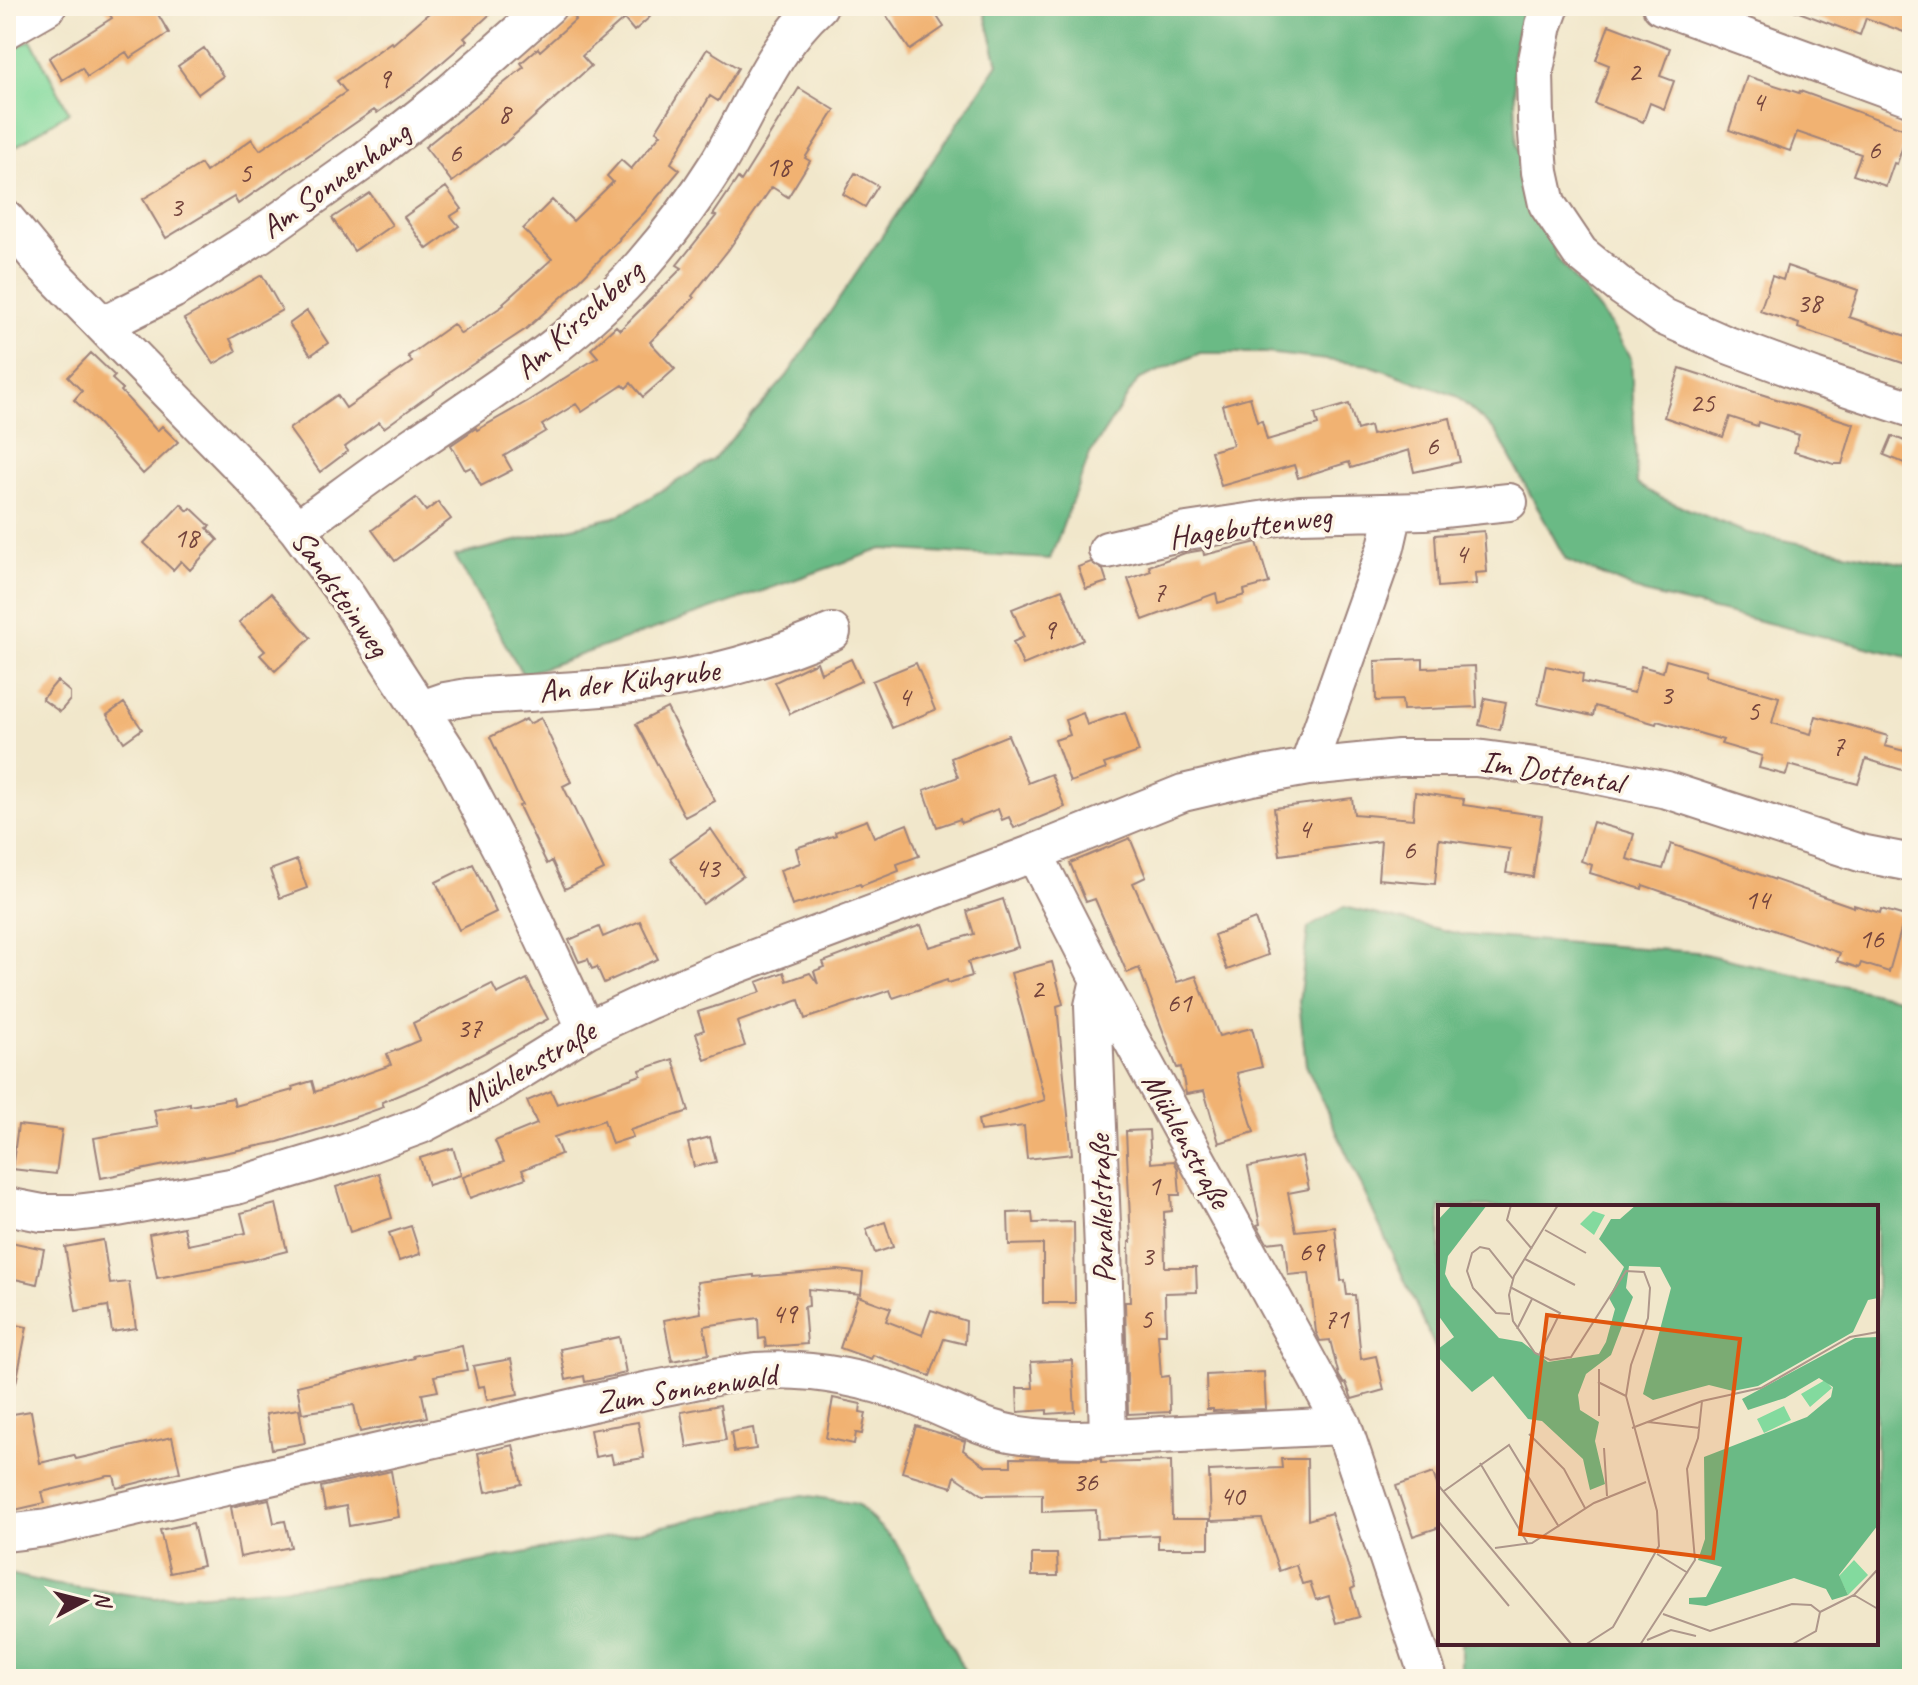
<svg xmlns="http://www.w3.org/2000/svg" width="1918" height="1685" font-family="Caveat,sans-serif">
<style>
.green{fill:#83da9e;stroke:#667c64;stroke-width:2}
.forest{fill:#6aba85;stroke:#5a6c58;stroke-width:2}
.building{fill:#f1b272}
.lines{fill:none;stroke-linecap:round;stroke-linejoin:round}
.minor-casing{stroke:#9e837b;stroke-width:40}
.minor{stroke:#fff;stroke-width:36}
.labels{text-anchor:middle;stroke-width:7;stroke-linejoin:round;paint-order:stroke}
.number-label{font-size:28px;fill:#74443d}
.street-label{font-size:32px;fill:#4a1f2b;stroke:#fcf5e5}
.inset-road{fill:none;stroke:#ae978b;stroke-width:2}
.view{fill:#e0560e;fill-opacity:0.15;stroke:#e0560e;stroke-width:4}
.inset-edge{fill:none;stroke:#4a1f2b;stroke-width:4}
</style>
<rect width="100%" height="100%" fill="#fcf5e5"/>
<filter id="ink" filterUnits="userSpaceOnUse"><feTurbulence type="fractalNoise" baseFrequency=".0125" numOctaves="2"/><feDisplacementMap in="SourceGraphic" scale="16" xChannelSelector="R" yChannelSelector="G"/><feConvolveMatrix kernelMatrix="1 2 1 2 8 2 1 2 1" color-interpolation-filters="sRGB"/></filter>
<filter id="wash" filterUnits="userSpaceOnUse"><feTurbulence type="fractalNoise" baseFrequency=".006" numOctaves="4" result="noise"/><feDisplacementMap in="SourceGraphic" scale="32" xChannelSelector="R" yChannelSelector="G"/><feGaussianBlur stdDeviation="1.8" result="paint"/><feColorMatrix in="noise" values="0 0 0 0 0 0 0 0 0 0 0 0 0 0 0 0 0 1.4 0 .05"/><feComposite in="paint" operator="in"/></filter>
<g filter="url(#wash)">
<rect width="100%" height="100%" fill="#f1e7cb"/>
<path class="green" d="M31 40 69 112 6 153V52Z"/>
<path class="forest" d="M983 6H1524L1513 56 1517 145 1557 258 1611 325 1631 359 1637 484 1661 498 1747 533 1912 565V658L1644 593 1566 560 1497 433 1456 396 1369 365 1266 353H1200L1138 380 1090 454 1050 559 882 549 523 675 455 556 618 516 713 460 787 376 998 64Z
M1344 907 1464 935 1696 952 1912 1001V1679H1461V1643H1876V1207H1440V1358L1306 1065 1299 1002 1308 928Z
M803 1495 857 1504 897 1544 969 1679H6V1573L52 1584 155 1598 305 1586 456 1566 654 1528Z"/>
<g id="blocks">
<path class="building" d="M104 6H153L169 33 130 58 126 52 87 77 82 68 62 80 49 58 112 18Z
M437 6H499L464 38 467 41 416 85 377 113 374 110 238 204 234 197 166 238 143 199 201 164 206 172 252 139 260 150 346 92 337 81 391 42 393 44Z
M584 6H641L650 17 634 31 624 19 582 56 591 66 503 145 502 144 452 182 425 147 524 67 521 63 538 48 540 51 576 19 573 15Z
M880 6H930L944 27 910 50Z
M1789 6H1912V35L1866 18 1860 35 1788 8Z
M1609 25 1670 48 1660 76 1674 81 1664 109 1650 103 1643 122 1595 104 1609 65 1596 60Z
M204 48 223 76 198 94 178 66Z
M707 49 738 68 718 101 710 96 671 163 680 170 644 213 619 238 620 239 574 286 526 329 467 368 384 428 379 422 345 447 348 451 320 472 289 429 337 395 346 408 412 362 408 356 453 324 461 334 504 305 503 303 552 259 523 229 552 200 573 221 613 182 607 176 621 160 631 169 661 134 656 131Z
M1747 76 1799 93 1800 91 1908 130 1897 164 1894 163 1886 186 1853 175 1861 154 1797 132 1790 151 1729 130Z
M799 88 835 110 805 158 810 161 788 197 772 187 729 249 692 296 694 298 650 342 675 369 643 397 631 383 626 388 623 385 582 412 576 404 542 425 546 431 504 456 512 470 481 486 471 467 465 470 451 445 476 428 477 430 528 401 598 357 591 349 616 326 620 330 682 268 677 265 716 216 713 215 738 178 741 181Z
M855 173 878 186 865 207 843 194Z
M446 187 462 209 451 216 459 226 427 249 404 217Z
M370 193 392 225 354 251 332 218Z
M1787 266 1858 290 1849 317 1912 338V366L1798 328 1799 324 1760 311 1772 276 1783 280Z
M262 275 282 310 230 339 236 351 214 364 184 319Z
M307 311 328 343 311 355 289 324Z
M91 353 115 376 112 379 123 389 121 391 157 431 162 426 178 442 143 474 97 422 74 400 82 391 68 377Z
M1680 368 1854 424 1842 464H1834L1794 452 1799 435 1758 422 1757 426 1730 417 1723 437 1664 417Z
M1250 397 1257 422 1262 421 1267 440 1318 425 1315 414 1349 404 1357 430 1370 426 1372 435 1450 418 1460 462 1414 472 1409 450 1351 468 1349 462 1298 478 1294 465 1221 486 1211 451 1233 445 1222 405Z
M1892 436 1912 444V466L1884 455Z
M416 498 426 511 438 502 451 519 395 561 372 530Z
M181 504 188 511 191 508 210 526 207 528 218 540 190 570 181 561 173 570 144 543Z
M1484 531 1487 572 1475 573 1476 584 1438 587 1435 535Z
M1257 542 1269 583 1244 590 1245 595 1218 603 1216 593 1143 620 1128 579 1151 571 1149 566 1185 553 1203 550 1204 555Z
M1091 562 1103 570 1107 582 1086 589 1078 567Z
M1062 589 1083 640 1023 665 1013 642 1024 637 1012 609Z
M271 593 311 638 275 671 260 655 265 651 239 622Z
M851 659 861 681 790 714 775 682 817 662 821 673Z
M1423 659V668L1475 666 1477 707 1403 710 1402 700 1376 701 1375 661Z
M1666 660 1705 671 1704 676 1779 697 1772 723 1811 734 1816 716 1888 736 1885 746 1912 753V773L1866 759 1858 784 1789 765 1786 775 1759 768 1762 756 1721 744 1723 740 1657 721 1656 724 1595 706 1593 716 1538 704 1546 666 1583 674 1582 682 1634 693 1641 666 1663 672Z
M916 663 935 710 892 728 872 681Z
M57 681 70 692V700L60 712 42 699Z
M1485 698 1506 702 1500 730 1479 725Z
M124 703 142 729 124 742 107 715Z
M667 708 715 801 685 817 636 724Z
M1125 712 1139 752 1104 764 1106 769 1070 782 1055 740 1070 735 1065 720 1083 713 1087 725Z
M541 718 571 782 563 786 604 870 565 889 552 861 547 864 519 806 522 805 490 737 526 719 529 724Z
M1008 735 1028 783 1051 774 1065 807 1014 828 1009 817 1002 820 998 809 961 823 960 819 937 827 924 790 958 777 951 758Z
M1415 792 1464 799 1463 805 1542 816 1533 877 1506 873 1510 849 1439 839 1435 884 1378 879 1381 841 1280 855 1274 808 1352 798 1354 814 1413 819Z
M867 820 874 837 907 824 919 856 897 864 899 871 861 886 860 884 792 906 780 870 800 863 796 848 836 835 835 832Z
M1593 822 1634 834 1627 859 1663 869 1671 844 1854 907V905L1880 913 1881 909 1905 916 1889 972 1861 963 1859 968 1837 961 1840 953 1643 885 1642 889 1590 873 1592 865 1581 861Z
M711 829 743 876 703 904 670 858Z
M1130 838 1146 877 1133 883 1177 982 1196 976 1219 1036 1252 1028 1262 1067 1237 1073 1254 1132 1219 1143 1204 1091 1186 1094 1181 1067 1177 1068 1139 968 1127 973 1095 899 1086 902 1070 863Z
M297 860 307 888 280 898 270 870Z
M473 864 496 912 459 930 436 882Z
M1003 899 1018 947 968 962 972 976 948 983 947 980 893 998 890 990 805 1019 799 1000 737 1022 745 1046 705 1060 696 1033 704 1030 698 1012 761 992 757 982 784 972 787 981 810 973 818 984 814 971 825 967 823 962 921 925 929 947 974 934 967 911Z
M1255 919 1268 955 1227 970 1214 935Z
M640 921 658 959 604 983 597 967 592 969 588 959 579 962 569 940 599 927 603 937Z
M1052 962 1063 1004 1057 1006 1072 1154 1027 1159 1024 1126 980 1131 978 1120 1045 1100 1011 973Z
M527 979 548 1019 430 1082 382 1102 384 1107 330 1126 278 1142 101 1178 94 1138 158 1127 154 1110 190 1103V1106L233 1098 235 1106 293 1090 292 1087 312 1081 315 1092 391 1065 387 1054 420 1040 413 1023 492 984 497 994Z
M673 1059 689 1111 630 1130 633 1137 612 1144 604 1120 554 1137 561 1154 522 1170 526 1178 470 1198 463 1177 504 1162 495 1141 537 1124 527 1101 551 1091 557 1104 641 1075 640 1070Z
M18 1125 62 1130 56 1174 12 1169Z
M1149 1130 1151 1163 1174 1161 1178 1169 1180 1195H1171L1172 1211 1164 1212 1165 1267H1196L1197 1292 1165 1293 1166 1334H1158L1161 1377 1169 1376 1170 1412 1128 1414 1125 1302H1130L1129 1242H1131L1126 1131Z
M710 1137 716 1162 694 1167 688 1143Z
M453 1148 461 1175 428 1185 420 1158Z
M1302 1156 1309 1189 1288 1193 1296 1231 1335 1227 1341 1281 1345 1280 1347 1295H1355L1361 1359 1376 1356 1384 1390 1352 1399 1346 1383 1344 1384 1339 1376 1330 1340 1320 1341 1316 1332 1309 1273 1288 1275 1284 1241 1267 1243 1257 1225 1260 1224 1248 1167Z
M379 1173 392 1218 350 1232 336 1187Z
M276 1204 287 1251 252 1260 157 1278 149 1234 184 1227 188 1245 246 1233 241 1213Z
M1032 1212 1033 1223 1074 1222 1075 1303H1043V1244L1009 1245 1008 1213Z
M885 1222 893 1247 875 1253 866 1229Z
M411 1226 420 1254 399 1261 389 1233Z
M103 1240 110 1284 129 1282 136 1328 112 1332 108 1306 76 1311 65 1247Z
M6 1241 44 1249 37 1284 6 1277Z
M838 1270 863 1273 861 1294 808 1289 809 1306 804 1307 807 1344 766 1347 765 1338 759 1339 758 1318 704 1326 709 1354 672 1361 664 1320 701 1313 697 1282 754 1275V1277Z
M858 1296 891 1308 886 1321 922 1335 931 1310 966 1321 965 1344 944 1339 930 1376 873 1355 871 1359 840 1348Z
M6 1323 27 1327 16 1383 6 1382Z
M619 1337 626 1373 585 1382 584 1376 566 1380 560 1349Z
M462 1346 467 1370 434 1376 438 1391 422 1394 427 1417 360 1432 354 1405 302 1413 297 1386 414 1358 413 1356Z
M511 1359 518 1394 487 1400 484 1386 478 1387 473 1366Z
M1072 1360 1075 1412 1047 1414V1410L1018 1412 1017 1388H1033L1031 1362Z
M1264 1372 1266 1409 1213 1411V1409H1207L1206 1375Z
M833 1398 861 1404 860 1412 866 1413 862 1434 856 1433 854 1444 826 1438Z
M720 1405 726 1440 687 1447 681 1412Z
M299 1409 305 1443 272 1449 266 1414Z
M31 1411 40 1463 74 1455 76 1459 172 1437 180 1472 117 1488 114 1476H108L42 1492 45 1503 6 1512V1450L12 1448 7 1415Z
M638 1422 644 1458 613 1463 611 1454 595 1457 590 1430Z
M916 1426 965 1441 963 1450 986 1466H1011V1458L1101 1459V1463L1171 1461 1172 1519H1209V1548H1158V1535L1097 1538 1096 1510 1042 1512V1494L983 1495 955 1476 952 1487 902 1472Z
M753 1428 756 1449 734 1452 731 1432Z
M513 1445 522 1484 486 1492 478 1453Z
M1281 1459H1307L1308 1520 1331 1513 1355 1587 1351 1589 1359 1617 1337 1623 1329 1596 1316 1600 1310 1582 1302 1584 1296 1565 1279 1571 1262 1519 1211 1521 1209 1471 1282 1468Z
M391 1471 399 1517 349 1526 346 1506 325 1510 321 1487Z
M1433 1473 1440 1493V1527L1413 1536 1396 1486Z
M269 1499 274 1523 285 1521 291 1547 240 1557 231 1507Z
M193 1523 203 1566 170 1573 160 1530Z
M1032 1554H1057L1058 1576H1032Z"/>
</g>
</g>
<g filter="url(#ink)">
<use href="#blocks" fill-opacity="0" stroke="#9e837b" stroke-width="2"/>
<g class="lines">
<defs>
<path id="minor" d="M1551 6 1544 25 1535 70 1536 120 1540 172 1547 204 1580 253 1623 288 1664 317 1725 344 1814 377 1912 409
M1661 6 1912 98
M6 30 48 6
M6 219 43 264 253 479 297 529 348 598 457 766 507 861 586 1030
M103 325 173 290 259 235 361 163 452 91 548 6
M297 529C336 501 375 471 415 444 495 389 578 339 642 265 670 233 696 198 718 163 750 110 772 48 819 6
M1107 550 1187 531 1300 514 1424 511 1509 502
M422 709 445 701 468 697C544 691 629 690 703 674 747 665 790 650 832 632
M1308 767 1386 547 1394 512
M1034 853 1099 980 1343 1426 1429 1679
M1099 980 1093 1006 1103 1249 1108 1438
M6 1206 42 1213H75L117 1208 236 1186 345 1153 421 1125 494 1087 586 1030 650 1000 720 971 1034 853 1183 793 1252 777 1308 767 1399 758H1476L1579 772 1667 790 1860 853 1912 863
M6 1533 47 1528 649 1390C679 1385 709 1377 739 1373 797 1365 857 1376 912 1396 947 1409 983 1430 1021 1435 1067 1442 1114 1438 1161 1435 1221 1432 1282 1429 1343 1426"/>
</defs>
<use href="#minor" class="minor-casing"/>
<use href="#minor" class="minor"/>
</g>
</g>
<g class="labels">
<g class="number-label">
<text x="1634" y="81">2</text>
<text x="384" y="88">9</text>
<text x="1758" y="111">4</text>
<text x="504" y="123">8</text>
<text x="1874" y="159">6</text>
<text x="455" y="162">6</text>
<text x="778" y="176">18</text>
<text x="245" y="182">5</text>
<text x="176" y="216">3</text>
<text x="1809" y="312">38</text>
<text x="1702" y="412">25</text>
<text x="1432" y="455">6</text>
<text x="186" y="547">18</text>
<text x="1461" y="563">4</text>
<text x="1159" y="601">7</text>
<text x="1049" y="639">9</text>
<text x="1666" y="704">3</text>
<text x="904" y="706">4</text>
<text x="1753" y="720">5</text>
<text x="1838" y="755">7</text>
<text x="1304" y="838">4</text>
<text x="1409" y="859">6</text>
<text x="707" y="877">43</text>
<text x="1757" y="909">14</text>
<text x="1871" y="948">16</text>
<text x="1037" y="998">2</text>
<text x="1179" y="1012">61</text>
<text x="469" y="1037">37</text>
<text x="1154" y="1195">1</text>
<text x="1311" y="1261">69</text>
<text x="1147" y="1265">3</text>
<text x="784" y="1323">49</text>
<text x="1146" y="1328">5</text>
<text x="1336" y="1328">71</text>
<text x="1085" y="1491">36</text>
<text x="1232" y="1505">40</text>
</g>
<g class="street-label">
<text transform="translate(335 179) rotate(-36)" y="11">Am Sonnenhang</text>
<text transform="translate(578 319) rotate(-42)" y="11">Am Kirschberg</text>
<text transform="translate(1250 526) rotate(-8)" y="11">Hagebuttenweg</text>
<text transform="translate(341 593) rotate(55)" y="11">Sandsteinweg</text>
<text transform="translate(629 680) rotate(-7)" y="11">An der Kühgrube</text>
<text transform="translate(1552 771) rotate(9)" y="11">Im Dottental</text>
<text transform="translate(528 1065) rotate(-30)" y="11">Mühlenstraße</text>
<text transform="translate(1187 1140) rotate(61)" y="11">Mühlenstraße</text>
<text transform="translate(1101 1209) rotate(-92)" y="11">Parallelstraße</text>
<text transform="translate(686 1388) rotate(-9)" y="11">Zum Sonnenwald</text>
</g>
</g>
<g transform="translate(1438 1205)">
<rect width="440" height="440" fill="#f1e7cb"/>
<path d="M155 6 167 10 156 30 142 19ZM387 175 394 183 372 202 363 189ZM346 201 353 215 326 228 319 214ZM416 355 430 370 410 390 401 371Z" fill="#83da9e"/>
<path d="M14 0H49L10 51 7 69 13 81 61 133 84 137 110 157 161 149 168 137 177 104 171 93 186 62 161 34 173 14H182L198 0H440V93L430 95 415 127 320 181 295 186 271 180 215 195 205 189 233 83 222 62 191 61 188 83 195 92 173 150 148 169 140 190 142 205 161 217 157 236 167 279 152 285 145 254 104 216 90 214 55 171 34 187 0 152V144L16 132 0 110V15ZM440 132V320L401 370 410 390 394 395 388 384 356 373 268 401 251 399V393L268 392 284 362 260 355 267 334 266 252 369 212 393 192 395 182 381 173 347 193 310 205 304 194 417 133Z" fill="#6aba85"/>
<path class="inset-road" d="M73 0 69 15 94 44M120 0 76 71 71 90 75 116 97 148 112 155 133 152 188 66 206 67 212 83 210 113 193 160 188 191 219 306 221 341 175 422 147 440M107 25 148 48M87 54 137 80M72 82 122 108 101 150M72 109 58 108 35 83 29 66 34 48 42 42 51 44 75 74M79 124 94 94M160 177 188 191M161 211V164M210 217 262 223M194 223 264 196 323 183 412 132 440 127M91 229 126 264 147 303M166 243 169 291M42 258 90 339M0 280 134 440M6 286 71 240 121 322M0 316 71 401M57 343 94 338 156 298 208 277M219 349 250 368M416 390 440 404M382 407 416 390 440 364M225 409 272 426 354 399 373 400 382 407M209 435 233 425 258 431M202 440 257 355 249 264 260 233 264 196M353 440 378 426 382 407"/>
<path class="view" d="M109 110 302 134 275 353 82 329Z"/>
<rect width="440" height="440" class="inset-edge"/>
</g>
<rect width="1918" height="1685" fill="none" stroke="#fcf5e5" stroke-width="32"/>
<g transform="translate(84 1601) rotate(83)" stroke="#fcf5e5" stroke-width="6" paint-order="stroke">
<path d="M0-6L14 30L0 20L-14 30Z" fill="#4a1f2b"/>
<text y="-12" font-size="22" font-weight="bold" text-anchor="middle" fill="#4a1f2b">N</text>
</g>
</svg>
